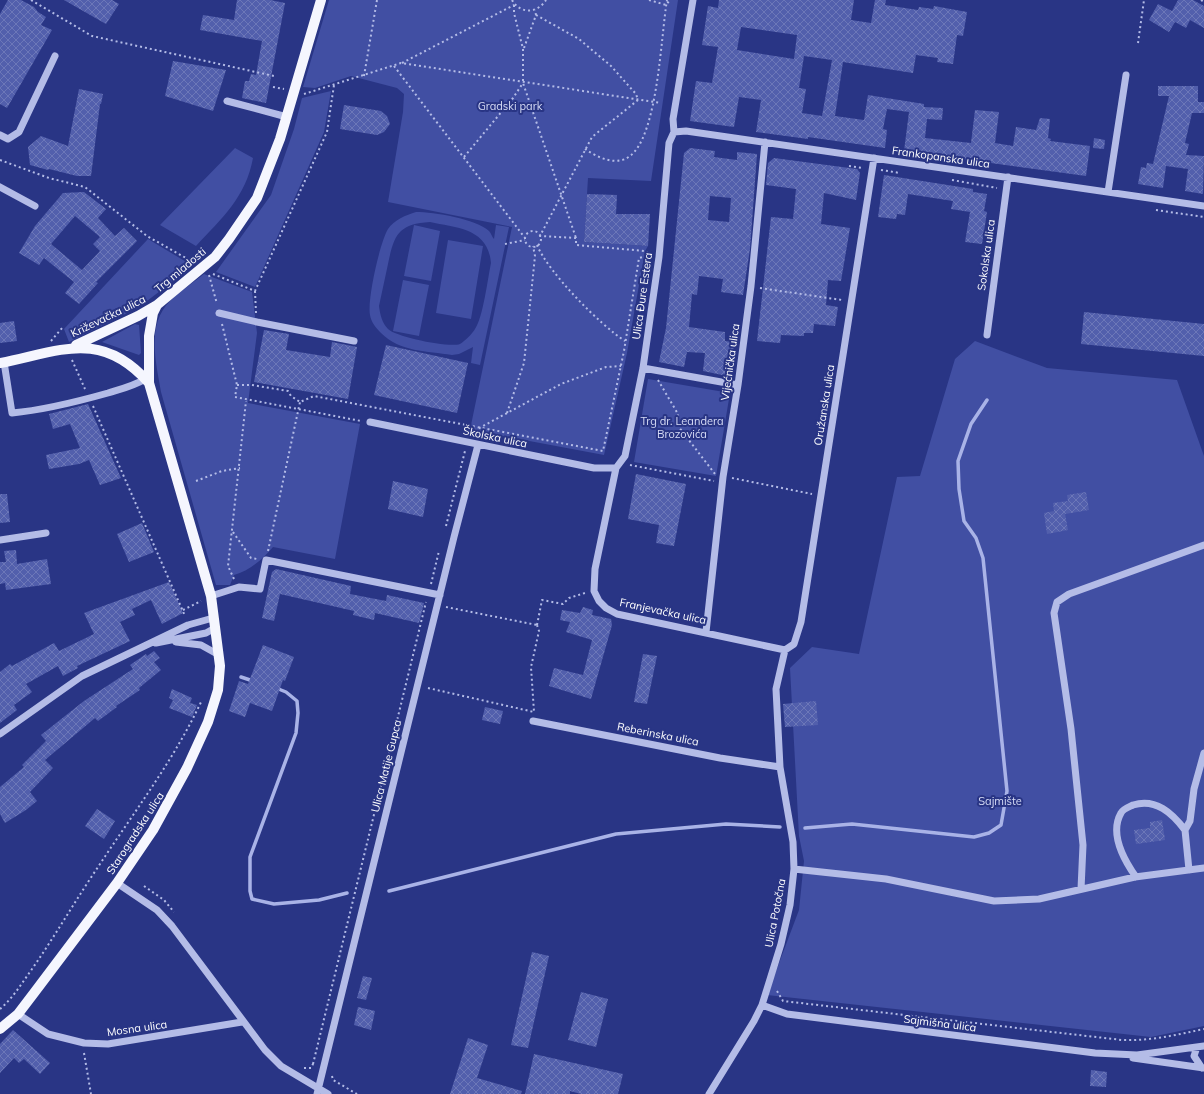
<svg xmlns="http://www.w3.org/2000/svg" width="1204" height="1094" font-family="Mulish,sans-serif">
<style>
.green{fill:#414fa3;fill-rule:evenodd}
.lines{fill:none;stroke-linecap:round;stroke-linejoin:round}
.stream{stroke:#a9b3e7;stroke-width:3.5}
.building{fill:url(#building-cross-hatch);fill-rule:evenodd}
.path{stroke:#b4bce7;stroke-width:2;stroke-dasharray:2 3;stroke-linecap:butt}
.minor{stroke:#b4bce7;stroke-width:7}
.major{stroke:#f5f6fe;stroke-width:10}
.labels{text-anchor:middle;stroke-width:4;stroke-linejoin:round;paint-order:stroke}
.park-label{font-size:11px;fill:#d7dcf6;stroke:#293585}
.street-label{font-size:11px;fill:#fff;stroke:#293585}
</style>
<defs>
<pattern id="building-cross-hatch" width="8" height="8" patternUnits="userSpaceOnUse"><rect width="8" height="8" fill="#525fac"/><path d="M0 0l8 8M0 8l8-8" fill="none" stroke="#6c77b8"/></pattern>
</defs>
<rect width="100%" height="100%" fill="#293585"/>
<path class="green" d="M329 0H678L651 181 588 178 584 242 648 246 645 251 627 353 604 455 470 430 512 227 388 202 403 112 404 94 397 88 351 76 315 88 303 87Z
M331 91 324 132 255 287 216 272 271 195 294 129 302 98Z
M235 148 253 158C246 197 222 218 196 246L160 225Z
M416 212C434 212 476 219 489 231 491 233 492 237 494 239L496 225 509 227 480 365 471 363 473 347 459 354 452 355C427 351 400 352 381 333 376 328 371 322 370 315 367 300 380 242 388 229 394 220 406 215 416 212ZM430 222C457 228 488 228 491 263 488 277 483 318 475 329 472 334 465 341 460 344 449 348 396 337 388 329 382 323 380 314 379 306 382 292 385 278 388 264 394 235 398 224 430 222Z
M414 225 440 231 431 281 404 276Z
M148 239 193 266 139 307 69 342 64 329Z
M448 240 483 246 471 319 436 313Z
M204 274 252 292 257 333 248 403 360 424 335 559 273 547C263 559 249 571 234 575L230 585H216L161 392C156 362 146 325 170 301 180 291 193 283 204 274Z
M403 280 429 285 419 336 393 331Z
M135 324 139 325 141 353 139 355 102 342Z
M975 341 1047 368 1177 380 1204 456V1026L1151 1037 767 995 799 910 804 861 799 836 790 668 812 647 859 654 897 477 920 476 955 359Z
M648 379 730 393 716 476 634 462Z"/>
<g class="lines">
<path class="stream" d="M241 677 253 681
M276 688 286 692 297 701 298 713 296 733 250 857V891L252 899 274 904 319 900 347 893
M805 828 852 824 974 837 989 833 1001 825 1007 791 983 558 976 538 964 521 959 489 958 461 971 424 987 400
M389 891 616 834 726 824 780 827"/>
</g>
<path class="building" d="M8 0H21L34 7 38 12 46 17 41 25 52 30 7 108 0 104V14Z
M64 0H112L119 4 106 24Z
M237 0H270L285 3 266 103 242 98 245 81H249L251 74 256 75 262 41 200 30 203 15 234 20Z
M719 0H854L851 20 871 23 875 0H886L885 5 918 10 919 7 933 9 934 6 967 12 963 36 957 35 953 64 937 62 938 58 916 55 913 73 843 62 835 116 864 120 868 95 924 104V107L943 108 942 120 927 119 925 138 971 143 975 110 999 112 995 143 1013 146 1016 127 1036 130 1040 118 1050 119 1048 138 1051 139 1050 141 1090 146 1086 176 904 151 909 112 887 109 883 129 887 130 885 148 808 137V139L756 132 761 100 739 97 734 127 690 121 696 81 712 83 718 47 702 45 708 6 718 8ZM741 27 797 35 794 59 737 50ZM804 56 832 60 822 116 802 113 806 89 799 88Z
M1178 0H1193L1204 6V28L1190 20 1186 28 1175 22 1169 32 1149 20 1158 4 1172 11Z
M173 61 226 70 213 111 165 96Z
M1158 86H1198V102H1204V113H1192L1185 143 1189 144 1186 155 1204 156 1203 194 1185 191 1188 169 1166 166 1163 188 1138 184 1141 167 1146 168 1147 163 1153 164 1169 96H1158Z
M79 89 103 94 101 104H100L91 176H77L49 169 48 170 30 165 28 147 41 136 68 146Z
M344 105 381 111 387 116 390 124 384 132 377 135 340 129Z
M1094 138 1105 140 1104 149 1093 148Z
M690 148 715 151 714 157 737 160V152L757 154 750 249 743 295 721 292 723 279 699 276 697 295 692 294 689 327 725 332V341L734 342 732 373 727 376 703 371 705 353 687 352 684 367 659 362 666 328 684 153ZM710 196 731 198 729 222 708 220Z
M774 158 857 169 860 173 856 200 824 193 821 224 850 228 841 281 828 280 826 305 838 307 835 326 814 324 813 333H804V336L781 335 780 343 757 341 771 217 793 219 796 189 766 185 768 163Z
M884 175 973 189V192L987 194 984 211 987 212 982 244 965 242 970 212 951 209 953 201 908 194 905 215 897 214 896 219 878 217Z
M84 192 106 209 98 218 115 236 124 228 137 241 96 282 98 283 79 304 65 293 74 282 44 258 39 265 19 253 35 226 63 193ZM75 216 100 237 93 244 100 251 82 270 51 244Z
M587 194 617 195 616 214H650L648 246 584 242Z
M1084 312 1204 324V356L1081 344Z
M14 321 17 341 0 343V323Z
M264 330 289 334 286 350 330 357 332 342 357 347 348 399 254 382Z
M386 345 468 363 457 413 374 395Z
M88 404 121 478 100 485 89 460 79 464 49 469 46 455 80 448 70 424 53 429 49 414Z
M636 474 686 484 674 546 656 543 659 525 628 519Z
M393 481 428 489 423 517 388 509Z
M1086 492 1089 510 1065 514 1068 530 1047 534 1044 513 1054 511 1053 503 1068 501 1067 495Z
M0 494H7L10 522 0 523Z
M142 523 154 552 129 562 117 534Z
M16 550 17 564 47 559 51 584 6 590 5 583 0 584V562H6L4 551Z
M276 569 351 586 350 594 386 601 387 595 424 603 419 623 375 613 374 620 353 615 354 611 280 594 274 621 262 618 272 572Z
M169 582 183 613 162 624 151 600 132 609 135 615 120 622 130 641 77 666 78 668 63 676 58 666 26 684 32 692 14 705 17 710 0 723V672L10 664 12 666 54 643 59 651 94 634 84 613Z
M583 607 593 610 592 615 611 619 612 625 591 699 549 686 554 668 583 675 592 640 566 632 570 622 560 620 562 610 580 613Z
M263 645 294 657 285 681 283 680 272 711 250 703 245 717 229 711 239 681 248 684Z
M154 651 160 658 154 662 161 670 139 688 140 690 116 706 117 707 98 721 95 718 45 760 53 768 30 792 37 801 26 810 5 823 0 814V787L24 767 22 765 46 741 41 735 84 701 133 669 130 665 146 654 147 656Z
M643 654 657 656 647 704 634 702Z
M172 689 192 698 190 703 197 705 192 717 169 708 173 700 169 698Z
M816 701 818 725 785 727 783 704Z
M485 707 503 711 500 724 482 720Z
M97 809 115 821 104 839 85 826Z
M1162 820 1165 840 1136 844 1134 830 1150 828V822Z
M532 952 549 956 528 1048 511 1045Z
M363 976 372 978 366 1000 357 998Z
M581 992 608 999 596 1047 568 1040Z
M358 1007 375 1011 371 1030 354 1025Z
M13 1030 50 1063 40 1074 24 1059 19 1063 14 1058 0 1073V1044Z
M468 1038 488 1045 477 1078 522 1091 521 1094H450Z
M534 1054 623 1074 618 1094H581L570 1091V1094H525Z
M1091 1070 1107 1072 1106 1087 1090 1086Z"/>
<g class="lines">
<path class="path" d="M31 0 92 36 274 76
M512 0C520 14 537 14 546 0
M649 0 666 5 670 0
M1201 0 1204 2
M514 5V13L523 49V83L576 238
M536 15 579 39 611 66 636 94 638 100
M1138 43 1144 0
M524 48 536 15 535 10
M402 63 514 5
M394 66 525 238
M364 76 377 0
M273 87 284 89
M304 94 401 63 661 103
M638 100 592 137 540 236 576 238V245L645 251 650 255
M585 149C597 157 616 167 630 156 658 135 661 35 667 0
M464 157 513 98 523 83
M0 160 49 178 85 187 147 236 193 262
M849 166 863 168
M881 170 900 173
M952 180 997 188
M1156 210 1204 217
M525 239a8 8 0 1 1 16 0a8 8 0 1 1-16 0Z
M505 244 525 240
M537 245C548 272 600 325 625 341
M213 274 255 291 327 132 334 85
M209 275 217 304
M760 288 842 300
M255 291 256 313
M222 324 237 385 235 397 361 421
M51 341 62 328
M72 360 85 389
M658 380 678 414V426L715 474
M237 385H252L288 391 291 396 300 402 314 396 603 451 624 351 639 258 650 255
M93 406 185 616
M507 413 524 363 535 256 533 246
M470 433 561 384 606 367 621 366
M630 465 714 481
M732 478 812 494
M196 481 222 471 240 468
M446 526 465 451
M233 532 251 558 257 559
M268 551 300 402
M234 579 228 566 246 401
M431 584 439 551
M446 607 537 625
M183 610 201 601
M537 625 542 600 563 604 569 598 585 593
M428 688 534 712 531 667 539 631 537 625
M144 886 164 900 174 912
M777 991 783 1001 1122 1040C1150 1041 1176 1035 1204 1029
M0 1009C13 998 22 983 32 969 55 936 75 901 98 867 134 812 174 760 202 700
M84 1053 91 1094
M313 1064 426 602
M304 1068H311L313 1064
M332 1076 333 1080 357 1094"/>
<path class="minor" d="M227 101 287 117
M674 132 669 143 659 257 651 312 643 368 625 456 616 468 595 569 594 591 599 601 606 608 617 614 785 650
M674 132 686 131 1204 206
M674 132 673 119 693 0
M0 135 8 139 19 132 55 56
M0 187 35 206
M1108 192 1126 75
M219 313 257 322 354 341
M987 335 1008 177
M4 362 12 413C45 410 76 402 108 393 121 389 134 386 145 379
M643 368 738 385
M370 422 594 468H616
M0 540 46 533
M211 596 239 587 260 589 266 560 440 595
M706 632 723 477 738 385 751 286 765 142
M176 642 201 645 219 655
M156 643 206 633 215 628
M785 650 794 644 801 622 874 158
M533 721 720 758 780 767
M0 734 82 676 188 625 213 618
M794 869 886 879 994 901 1039 899 1135 877 1204 868
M1189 870 1185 830 1190 821 1194 789 1204 753
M1136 877C1124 860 1109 834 1121 813 1123 809 1129 807 1133 805 1156 798 1172 813 1185 830
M117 883 157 910 172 926 265 1050 281 1066 328 1094
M1081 889 1083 845 1071 729 1054 613 1057 602 1069 594 1204 545
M762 1005 787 1014 1095 1053 1137 1055 1204 1046
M18 1014 48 1034 84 1043 108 1044 242 1022
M1197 1047 1194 1056 1202 1068
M1133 1058 1204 1068
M317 1094 454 537 478 445
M709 1094 754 1021 762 1005 781 944 790 905 794 869 793 842 780 767 776 689 785 650"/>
<path class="major" d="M76 345 138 316 157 305
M0 363C61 351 101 329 149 383
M0 1029 18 1014 34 993 117 883 153 830 187 768 208 722 218 690 220 666 211 596 149 383V336L153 313 157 305 215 257 229 239 257 198 280 139 321 0"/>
</g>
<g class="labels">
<g class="park-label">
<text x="510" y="110">Gradski park</text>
<text x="682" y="425">Trg dr. Leandera<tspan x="682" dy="13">Brozovića</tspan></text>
<text x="1000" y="805">Sajmište</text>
</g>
<g class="street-label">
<text transform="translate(941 157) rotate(8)" y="4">Frankopanska ulica</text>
<text transform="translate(986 255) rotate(-82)" y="4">Sokolska ulica</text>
<text transform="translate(180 270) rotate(-40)" y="4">Trg mladosti</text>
<text transform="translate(642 296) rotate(-82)" y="4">Ulica Đure Estera</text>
<text transform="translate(108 316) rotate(-26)" y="4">Križevačka ulica</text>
<text transform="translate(730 362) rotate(-82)" y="4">Vijećnička ulica</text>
<text transform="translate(824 405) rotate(-81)" y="4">Oružanska ulica</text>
<text transform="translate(495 437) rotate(12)" y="4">Školska ulica</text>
<text transform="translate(663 611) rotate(12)" y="4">Franjevačka ulica</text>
<text transform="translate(658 734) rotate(11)" y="4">Reberinska ulica</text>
<text transform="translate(386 766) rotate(-76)" y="4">Ulica Matije Gupca</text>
<text transform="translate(135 833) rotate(-57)" y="4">Starogradska ulica</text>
<text transform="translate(775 913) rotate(-79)" y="4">Ulica Potočna</text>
<text transform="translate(940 1023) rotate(7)" y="4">Sajmišna ulica</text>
<text transform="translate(137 1028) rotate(-8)" y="4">Mosna ulica</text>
</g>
</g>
</svg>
